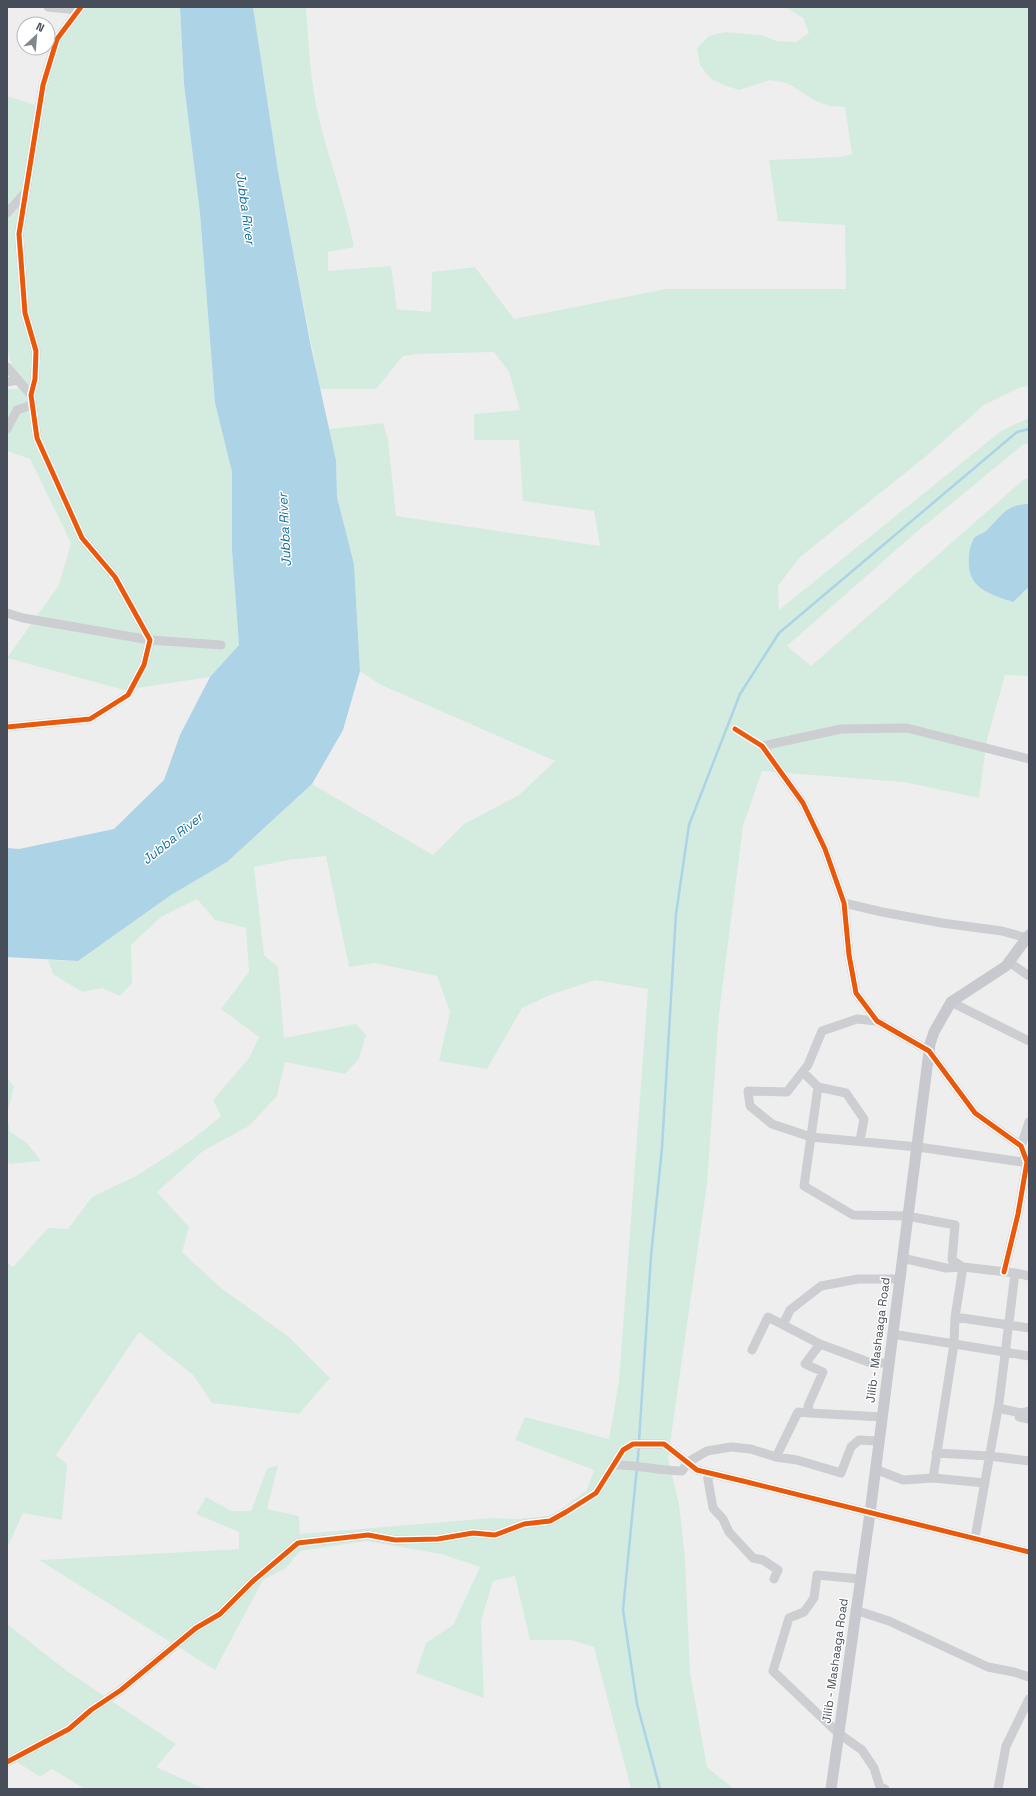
<svg xmlns="http://www.w3.org/2000/svg" width="1036" height="1796" font-family="'Space Grotesk',sans-serif">
<style>
.green{fill:#d4ece0}
.water{fill:#acd3e6}
.lines{fill:none;stroke-linecap:round;stroke-linejoin:round}
.stream{stroke:#acd3e6;stroke-width:2.5}
.minor{stroke:#ccced1;stroke-width:9}
.major{stroke:#c7c9ce;stroke-width:11}
.cycleway-casing{stroke:#fff;stroke-width:8}
.cycleway{stroke:#e8590c;stroke-width:5}
.labels{text-anchor:middle;stroke-width:3;stroke-linejoin:round;paint-order:stroke}
.street-label{font-size:12px;fill:#474e59;stroke:#fff}
.water-label{font-size:13px;font-style:italic;fill:#186f9a;stroke:#fff}
</style>
<rect width="100%" height="100%" fill="#efeeee"/>
<path class="green" d="M80 7H180L184 84 200 213 215 403 232 472V550L239 645 210 677 124 690 7 658 59 585 71 543 30 459 7 451V389H18L7 348V96L41 107 50 51Z
M253 7H306C309 46 310 84 320 122 330 164 346 204 354 247L328 252V271L391 266 397 309 431 312 432 272 475 267 514 319 666 289H846L845 225 778 221 769 160 840 157 852 154 845 107 829 106 814 100 787 83 770 80 739 90 724 85 710 78 700 65 697 48 709 36 725 32 761 35 777 41 796 42 809 33 803 18 785 7H1029V386L1021 387 984 405 924 458 800 557 778 586 779 610 1001 431 1029 418V444H1024L913 535 787 646 811 666 1023 480 1029 478V506L1027 504 1004 512 987 531 975 537 1023 594 1029 587V676L1005 675 987 740 979 798 904 782 762 771 743 826 719 1014 707 1184 668 1458 679 1504 685 1558 690 1673 707 1767 734 1789H631L594 1647 571 1640H530L515 1576 493 1581 481 1621 484 1698 416 1673 426 1643 453 1625 480 1567 441 1554 366 1541 300 1551 286 1568 263 1580 215 1670 39 1560 239 1549V1532L196 1514 206 1497 231 1511H251L267 1469 278 1465 267 1509 299 1516 300 1534 492 1518 519 1519 554 1515 587 1490 594 1470 515 1440 525 1417 609 1439 619 1381 648 989 595 980 550 995 522 1008 487 1069 439 1061 450 1012 437 976 374 963 349 967 326 856 288 860 254 867 264 955 278 967 284 1038 356 1024 366 1035 359 1059 345 1074 285 1062 277 1096 249 1126 203 1151 157 1192 189 1227 182 1252 221 1288 289 1337 330 1378 299 1414 212 1403 193 1375 139 1332 56 1455 67 1464 62 1520 23 1513 7 1548V1262L13 1267 48 1228 68 1229 92 1197 136 1176 163 1159 193 1139 221 1116 213 1100 249 1058 259 1037 221 1009 249 972 246 928 215 920 197 899 161 917 131 945 132 983 120 996 102 988 82 992 53 974 48 960 78 961 171 895 227 862 312 784 433 855 464 824 519 795 555 761 379 684 360 671 354 564 337 497 336 460 329 429 383 423 388 439 396 516 600 546 594 511 523 501 519 440H474V414L520 410 509 372 494 352 416 354 403 356 376 389H320L278 171Z
M7 1078 14 1086 7 1115 10 1132 27 1143 41 1161 11 1164 7 1162Z
M7 1624 67 1671 176 1744 156 1767 205 1789H85L52 1769 40 1777 17 1762 7 1765Z"/>
<path class="water" d="M180 7H253L278 171 311 347 336 460 337 497 354 564 360 671 343 730 312 784 227 862 171 895 78 961 7 957V848L19 849 114 829 164 780 180 735 210 677 239 645 232 550V472L215 403 200 213 184 84Z
M1028 504 1029 506V587L1013 602C989 594 966 588 969 557 969 551 971 542 975 537 979 534 985 533 988 529 1002 515 1006 505 1028 504Z"/>
<g class="lines">
<path class="stream" d="M639 1441 651 1256 662 1148 676 914 689 825 740 694 779 633 1017 432 1029 429
M639 1446 623 1610 637 1704 660 1789"/>
<path class="minor" d="M48 7 79 10
M7 213 25 193
M7 367 31 395
M7 382 18 380
M7 429 17 410 32 405
M7 613 23 618 150 640 221 645
M7 727 90 719 128 695 144 665 150 640 115 577 82 538 37 438 31 395 35 379 36 351 25 313 19 234 43 85 57 39 81 7
M735 729 762 746 803 803 825 849 844 903 849 955 856 993 877 1021 929 1051 975 1113 1021 1146 1027 1162 1018 1214 1004 1272
M762 746 841 729 907 728 1029 759
M844 903 882 912 942 923 1002 931 1027 938
M1009 962 1029 976
M951 1002 1029 1041
M877 1021 857 1019 822 1031 808 1065 787 1092 748 1091 750 1106 772 1124 811 1137 918 1147 1029 1163
M803 1072 818 1087 804 1186 853 1215 907 1216 955 1225 952 1260 963 1267 955 1317 954 1344 933 1478
M818 1087 846 1093 864 1119 860 1141
M1021 1146 1029 1122
M902 1258 946 1268 963 1267 1015 1273 1029 1276
M955 1317 1029 1328
M783 1325 790 1310 821 1286 858 1279H899
M892 1334 1029 1356
M752 1350 768 1317 820 1344 871 1363H888
M998 1408 1021 1413
M1029 1411 1021 1413 1019 1417 1029 1419
M810 1413 882 1417
M936 1453 990 1456 1029 1461
M776 1457 798 1412 810 1413 808 1406 823 1372 805 1364 820 1344
M614 1465C637 1464 658 1471 682 1471L688 1462 707 1451 731 1447 751 1449 776 1457 797 1460 841 1473 851 1447 859 1440 879 1441
M875 1469 903 1480 933 1478 985 1483
M707 1474 713 1508 723 1519 729 1532 753 1558 763 1560 778 1570 774 1579
M975 1538 999 1403 1015 1273
M860 1579 817 1575 814 1598 804 1612 789 1618 773 1671 838 1733 862 1750 874 1768 880 1787 885 1789
M855 1610 889 1621 988 1667 1014 1672 1029 1677
M7 1762 69 1729 91 1710 121 1690 196 1628 220 1614 252 1582 298 1543 368 1535 395 1540 438 1539 473 1533 495 1535 524 1524 550 1521 566 1512 596 1493 623 1450 633 1444H664L697 1470 747 1482 1029 1552
M998 1789 1006 1746 1029 1699"/>
<path class="major" d="M831 1789 870 1513 930 1044 934 1032 951 1002 1006 966 1029 935"/>
<defs>
<path id="cycleway" d="M7 727 90 719 128 695 144 665 150 640 115 577 82 538 37 438 31 395 35 379 36 351 25 313 19 234 43 85 57 39 81 7
M735 729 762 746 803 803 825 849 844 903 849 955 856 993 877 1021 929 1051 975 1113 1021 1146 1027 1162 1018 1214 1004 1272
M7 1762 69 1729 91 1710 121 1690 196 1628 220 1614 252 1582 298 1543 368 1535 395 1540 438 1539 473 1533 495 1535 524 1524 550 1521 566 1512 596 1493 623 1450 633 1444H664L697 1470 747 1482 1029 1552"/>
</defs>
<use href="#cycleway" class="cycleway-casing"/>
<use href="#cycleway" class="cycleway"/>
</g>
<g class="labels">
<g class="street-label">
<text transform="translate(878 1340) rotate(-83)" y="4">Jilib - Mashaaga Road</text>
<text transform="translate(835 1661) rotate(-82)" y="4">Jilib - Mashaaga Road</text>
</g>
<g class="water-label">
<text transform="translate(246 208) rotate(82)" y="5">Jubba River</text>
<text transform="translate(284 530) rotate(-93)" y="5">Jubba River</text>
<text transform="translate(172 838) rotate(-39)" y="5">Jubba River</text>
</g>
</g>
<rect width="1036" height="1796" fill="none" stroke="#474e59" stroke-width="16"/>
<g transform="translate(36 36) rotate(26)"><circle r="19" fill="#ffffff" stroke="#b5b8bd"/>
<path d="M0-3L7 15L0 10L-7 15Z" fill="#82868d"/>
<text y="-6" font-size="11" font-weight="bold" text-anchor="middle" fill="#474e59">N</text>
</g>
</svg>
